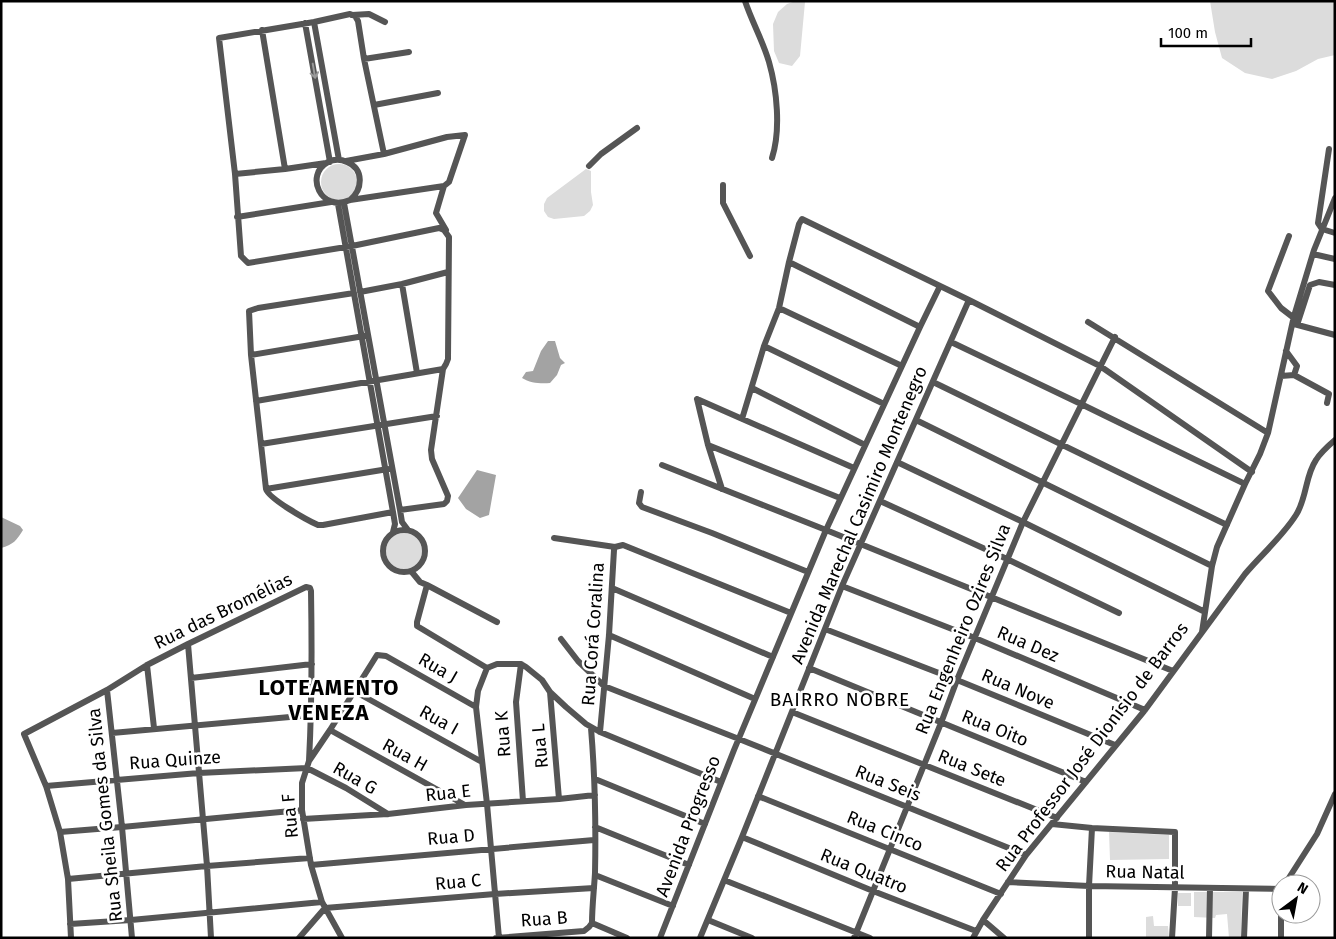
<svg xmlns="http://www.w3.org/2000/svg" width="1336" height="939" font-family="'Fira Sans',sans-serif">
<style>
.green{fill:#dcdcdc}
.water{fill:#a3a3a3}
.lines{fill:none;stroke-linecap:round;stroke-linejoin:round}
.minor{stroke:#555;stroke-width:6}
.oneway{stroke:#999}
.labels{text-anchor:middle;stroke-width:5;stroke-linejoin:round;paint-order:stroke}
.street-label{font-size:18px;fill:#000;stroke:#fff}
.neighbourhood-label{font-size:19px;letter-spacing:1px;fill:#000;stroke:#fff}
.district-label{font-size:22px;font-weight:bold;letter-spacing:1px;fill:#000;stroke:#fff}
</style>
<rect width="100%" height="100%" fill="#fff"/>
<path class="green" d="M796 1 805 2 800 56 792 66 779 63 774 51 773 24 778 12 787 4Z
M1210 1H1335V55L1318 59 1296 71 1272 79 1245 73 1222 58 1215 32Z
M321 182a18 18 0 1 1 36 0a18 18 0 1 1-36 0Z
M586 169 591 171V192L593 205 590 211 584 216 554 219 548 217 544 211V204L547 198Z
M386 551a18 18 0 1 1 36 0a18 18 0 1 1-36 0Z
M1109 832 1169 835V859L1110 860Z
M1194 892H1242L1241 938H1229L1227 914 1216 915 1215 918 1194 917Z
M1178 893H1191V906H1178Z
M1153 916 1154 926H1168L1169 938H1146V917Z"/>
<path class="water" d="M548 341H555L560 358 565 363 561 365 557 375 550 383C541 384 530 383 522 378L526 372 533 371 541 351Z
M477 470 496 475 489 515 480 518 466 509 458 498Z
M1 517 20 526 23 530C17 540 13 545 1 548Z"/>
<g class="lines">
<path class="minor" d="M745 1C752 22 763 41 769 62 777 90 781 130 772 158
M352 15 369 14 385 22
M314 22 339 160
M305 23 330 162
M262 30 285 169
M364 59 409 52
M374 105 438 93
M1329 149 1318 223 1322 229 1335 233
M384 154 364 59 358 21 355 16 350 14 314 22 219 38 235 174 241 256 248 263 352 246 439 228 444 230 449 237 448 359 446 364 443 369 431 450 432 459 448 496 447 501 444 504 400 510
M346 161 384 154 447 137 465 135 449 182 444 186 436 213 446 230
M589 166 601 154 637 128
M235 174 285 169 326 163
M723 185V203L750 256
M350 200C363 189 364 169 347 162 341 159 334 159 328 162 304 175 321 213 350 200L444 186
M344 203 400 510 402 522 408 530
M338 204 393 512 395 524 393 532
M237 217 331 202
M1289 236 1268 291 1281 308 1294 318
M1313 254 1335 259
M789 262 920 327 940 286
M402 284 417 373
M360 292 402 284 448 272
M354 293 258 308 249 311 251 355 266 489C269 499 307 520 318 525H323L393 512
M779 308 902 366
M1088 322 1268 433
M1294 324 1335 335
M1297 325 1310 285 1319 282 1335 285
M920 327 826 530 1173 671
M951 342 1081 404 1245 484
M764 346 884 404
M1286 351 1297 366 1294 375
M251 355 364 336
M1281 376 1294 375 1329 394 1327 403
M933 382 1227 525
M752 388 865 445
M697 399 854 468
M697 399 708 445 722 489
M256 401 443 369
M742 419 764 346 779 308 789 262 799 224 802 219 969 300 1100 366 1252 472
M916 420 1212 566
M261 444 437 416
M708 445 840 498
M897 462 1023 522 1205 612
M266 489 388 469
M641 492 639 503 642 507 712 533 808 572
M880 501 1007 559 1119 613
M383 551a21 21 0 1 1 42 0a21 21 0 1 1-42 0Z
M554 538 615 547
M411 571 420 582 427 585 417 622V626L487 668
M427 585 497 622
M842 586 975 638 1145 710
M612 588 773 657
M825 629 957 680 1115 745
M1202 632 1212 566 1217 547 1245 484 1260 454 1268 433 1294 316 1314 250 1335 198
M609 635 755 699
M561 639 578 661 604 686 739 739 1026 855
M188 644 207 866 211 938
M521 664 516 702 523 801
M147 665 154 728
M809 668 1086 782
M191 678 312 664
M107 690 122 827 132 938
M354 691 482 762
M550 692 559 799
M792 712 1057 818
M591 728C595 776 596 825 595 873 594 890 592 907 592 923L627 938
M330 730 465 805
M600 732 609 635 614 550 615 547 623 545 791 613
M112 733 312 715
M595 779 705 824
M46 786 199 773 307 768 346 788 388 814
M758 796 1001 894
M303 819 388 814 466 805 559 799 595 795
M1052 824 1092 828 1175 832V888L1172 938
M595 827 689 865
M60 832 122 827 302 810
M742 837 873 891 976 931
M311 865 594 840
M595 875 673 906
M68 879 207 866 310 858
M724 880 870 938
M1008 882 1089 886 1281 889
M1285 884 1317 834 1335 794
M325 908 495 894 594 888
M708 920 752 938
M983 920 1004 938
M70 924 131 920 322 902
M71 938 68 879 60 832 46 786 24 734 107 690 147 665 188 644 306 587 310 588 311 591C312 648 312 705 309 761
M299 938 325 908
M342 938 322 902 311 865 302 810V783L309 761 330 730 377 655 386 656 476 707
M496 938 584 931 589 927 592 923
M499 938 487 804 476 707 478 691 487 668 497 664H521L526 667 542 680 550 692 566 707 586 724 600 732 721 782
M660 938 734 750 826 530 662 465
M700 938 742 837 842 586 969 300
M854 938 941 723 957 680 1023 522 1115 337
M973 938 983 920 1026 855 1145 710 1245 574C1262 554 1282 537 1296 515 1307 498 1305 476 1316 460 1321 452 1328 446 1335 440
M1089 938V886L1092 828
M1209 938 1210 888
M1244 938 1246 889
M1281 938V902"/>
</g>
<defs><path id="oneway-shaft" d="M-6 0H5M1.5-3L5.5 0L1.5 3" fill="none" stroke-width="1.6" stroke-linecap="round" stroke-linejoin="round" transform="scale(1.25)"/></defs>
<use class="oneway" href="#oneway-shaft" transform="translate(314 71) rotate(80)"/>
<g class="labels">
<g class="street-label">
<text transform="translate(859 515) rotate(-67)" y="6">Avenida Marechal Casimiro Montenegro</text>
<text transform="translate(223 611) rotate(-26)" y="6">Rua das Bromélias</text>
<text transform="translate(963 629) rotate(-68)" y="6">Rua Engenheiro Ozires Silva</text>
<text transform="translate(593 634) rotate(-86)" y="6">Rua Corá Coralina</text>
<text transform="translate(1028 644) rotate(23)" y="6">Rua Dez</text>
<text transform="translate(438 668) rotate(30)" y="6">Rua J</text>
<text transform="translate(1018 689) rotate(23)" y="6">Rua Nove</text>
<text transform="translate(439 720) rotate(29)" y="6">Rua I</text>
<text transform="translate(995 728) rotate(22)" y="6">Rua Oito</text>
<text transform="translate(503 734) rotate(-94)" y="6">Rua K</text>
<text transform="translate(540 746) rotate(-95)" y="6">Rua L</text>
<text transform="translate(1092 747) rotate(-53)" y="6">Rua Professor José Dionísio de Barros</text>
<text transform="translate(405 755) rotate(29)" y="6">Rua H</text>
<text transform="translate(175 760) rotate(-4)" y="6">Rua Quinze</text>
<text transform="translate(972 768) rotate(22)" y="6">Rua Sete</text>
<text transform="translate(355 778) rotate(30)" y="6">Rua G</text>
<text transform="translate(888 783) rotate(22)" y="6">Rua Seis</text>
<text transform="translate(448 793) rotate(-6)" y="6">Rua E</text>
<text transform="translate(105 815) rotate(-96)" y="6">Rua Sheila Gomes da Silva</text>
<text transform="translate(290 816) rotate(-95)" y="6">Rua F</text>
<text transform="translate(688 826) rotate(-69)" y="6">Avenida Progresso</text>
<text transform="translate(885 831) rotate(22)" y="6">Rua Cinco</text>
<text transform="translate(451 837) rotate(-5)" y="6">Rua D</text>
<text transform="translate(864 871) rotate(22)" y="6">Rua Quatro</text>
<text transform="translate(1145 872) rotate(1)" y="6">Rua Natal</text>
<text transform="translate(458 882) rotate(-5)" y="6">Rua C</text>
<text transform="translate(544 919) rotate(-4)" y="6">Rua B</text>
</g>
<g class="neighbourhood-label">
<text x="840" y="706">BAIRRO NOBRE</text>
</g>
<g class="district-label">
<text x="329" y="695">LOTEAMENTO<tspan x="329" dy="25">VENEZA</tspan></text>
</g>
</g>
<rect width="1336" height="939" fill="none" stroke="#000000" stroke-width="5"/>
<g transform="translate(1296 899) rotate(32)"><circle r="24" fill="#ffffff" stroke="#999999"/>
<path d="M0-4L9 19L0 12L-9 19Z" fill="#000000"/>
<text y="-8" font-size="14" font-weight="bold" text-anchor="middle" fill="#000000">N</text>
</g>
<path d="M1161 38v8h90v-8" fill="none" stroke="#000000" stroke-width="2.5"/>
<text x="1168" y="38" font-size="15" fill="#000000" stroke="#ffffff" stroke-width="4" paint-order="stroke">100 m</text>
</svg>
